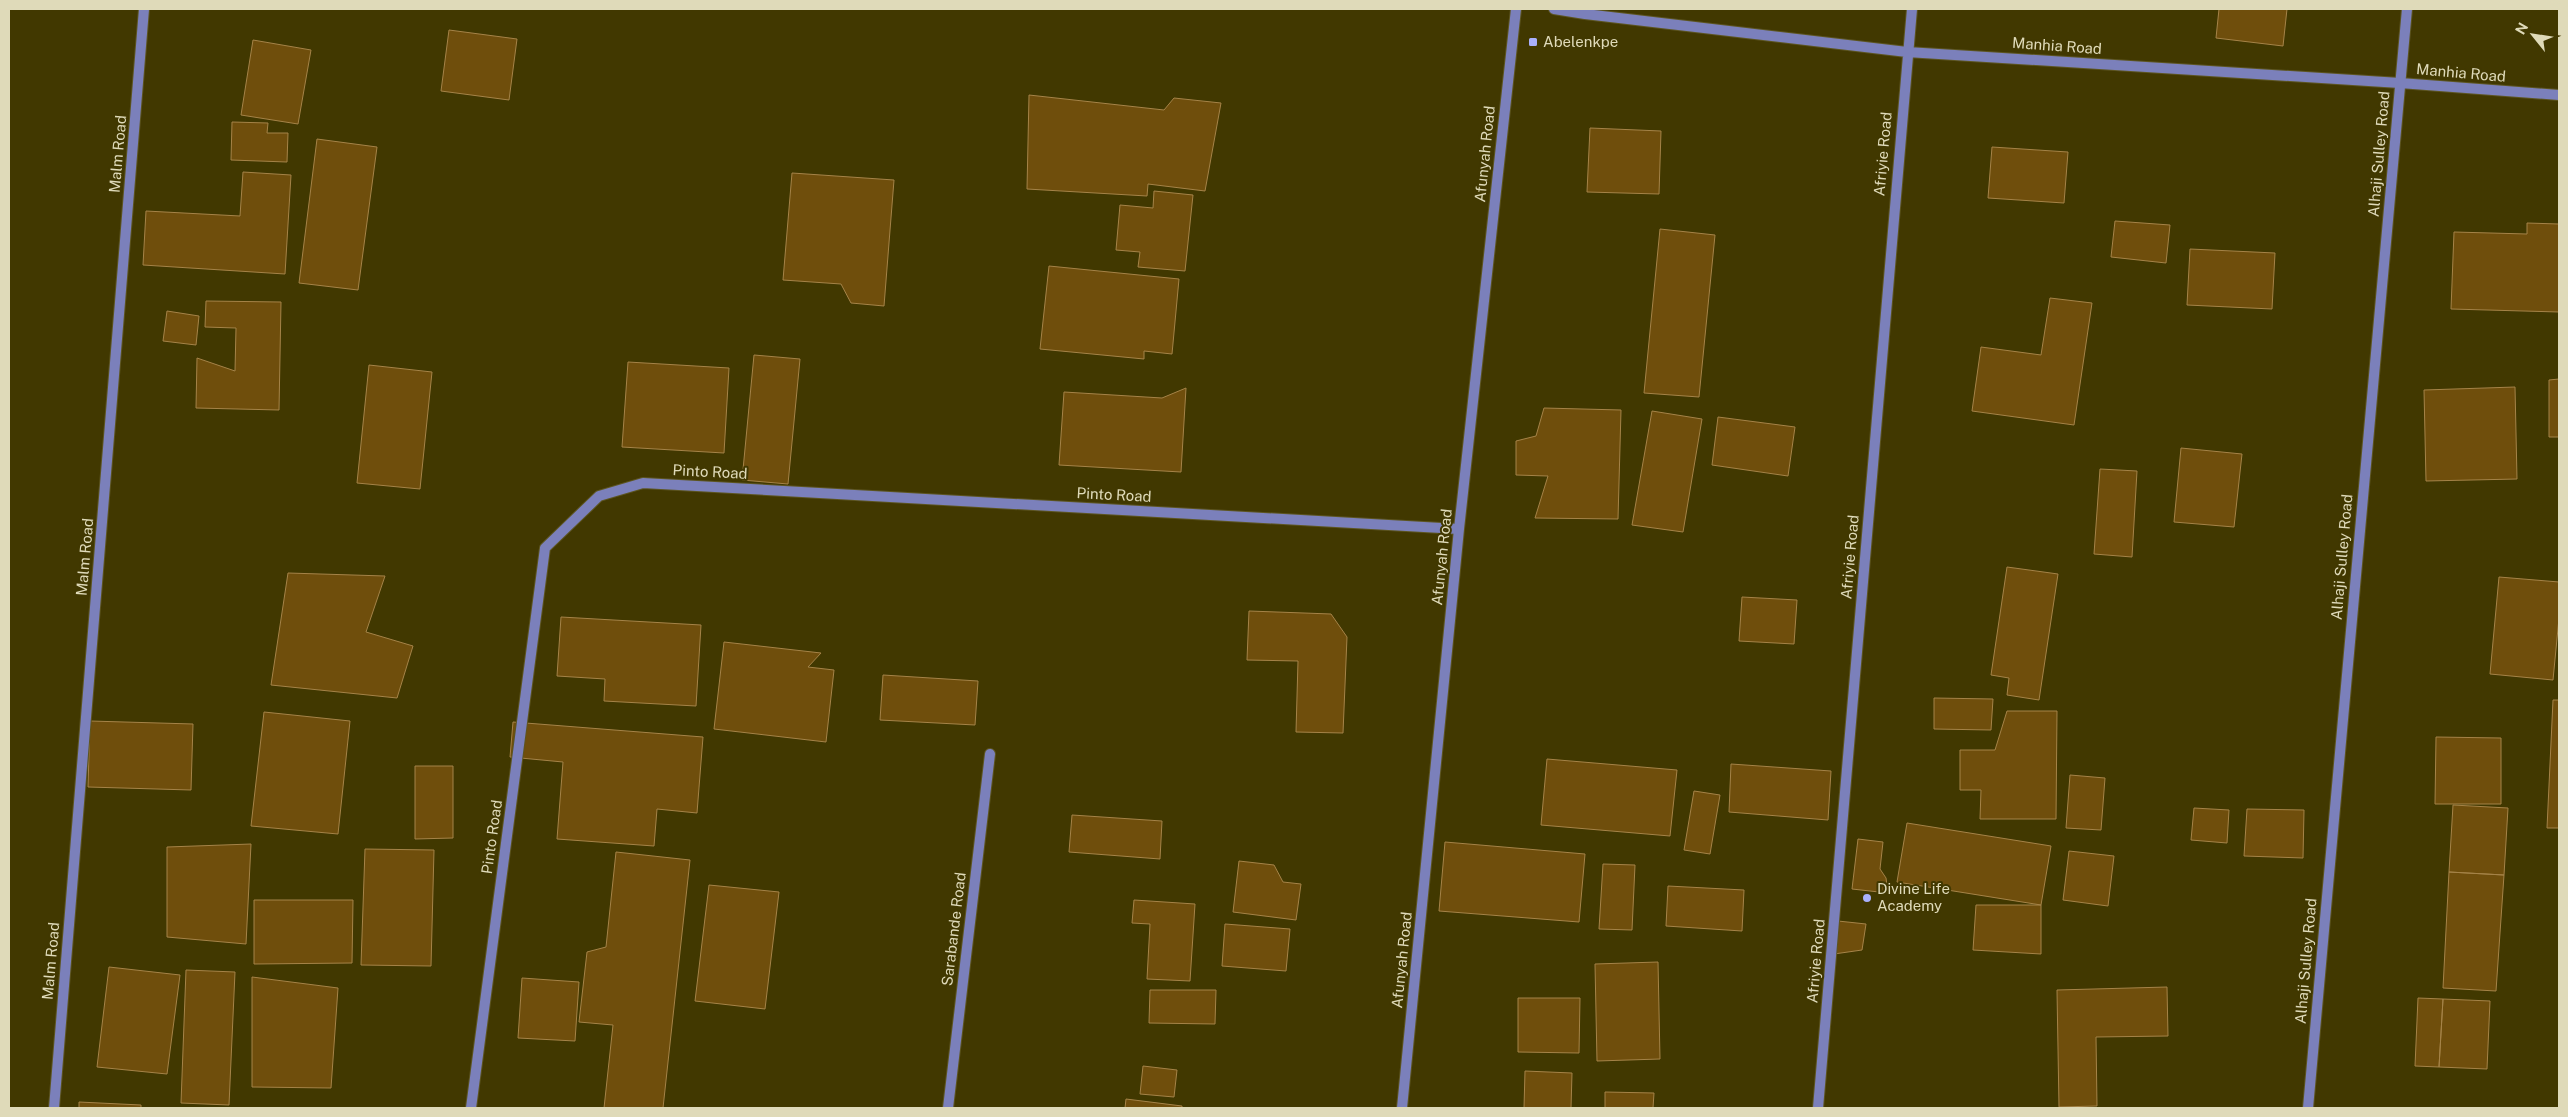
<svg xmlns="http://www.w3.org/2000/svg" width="2568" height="1117" font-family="'Public Sans',sans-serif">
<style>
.building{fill:#6f4e0c;stroke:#a58348}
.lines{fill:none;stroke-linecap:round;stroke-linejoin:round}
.minor-casing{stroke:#5d5521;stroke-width:12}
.minor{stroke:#7b80bb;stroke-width:10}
.poi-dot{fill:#a9b0fc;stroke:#413800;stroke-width:2}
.labels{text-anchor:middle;stroke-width:4;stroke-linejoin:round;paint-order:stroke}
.poi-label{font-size:15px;fill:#dfdab9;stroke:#413800;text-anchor:start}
.street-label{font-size:15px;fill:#dfdab9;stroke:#413800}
</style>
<rect width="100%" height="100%" fill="#413800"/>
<path class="building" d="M2219 9H2287L2283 46 2216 38Z
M449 30 517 39 509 100 441 91Z
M253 40 311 50 298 124 241 115Z
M1029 95 1164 110 1174 98 1221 103 1205 191 1148 184 1147 196 1027 189Z
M232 122 268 123 267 133H288L287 162 231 160Z
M1590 128 1661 131 1659 194 1587 192Z
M317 139 377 147 358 290 299 283Z
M1992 147 2068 152 2064 203 1988 198Z
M243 172 291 175 285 274 143 265 146 211 240 216Z
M792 173 894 180 884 306 851 303 841 284 783 280Z
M1154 191 1193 195 1185 271 1138 267 1140 252 1116 250 1120 205 1153 208Z
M2115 221 2170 225 2166 263 2111 257Z
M2527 223 2559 224V312L2451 309 2454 232 2527 234Z
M1660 229 1715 235 1699 397 1644 393Z
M2190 249 2275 253 2272 309 2187 305Z
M1049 266 1179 279 1172 354 1144 351V359L1040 349Z
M2050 298 2092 303 2074 425 1972 411 1981 347 2041 355Z
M206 301 281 302 279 410 196 408 197 358 235 371 236 328 205 327Z
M167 311 199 316 196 345 163 341Z
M754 355 800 359 788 484 742 480Z
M628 362 729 368 724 453 622 447Z
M369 365 432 372 420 489 357 483Z
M2559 379V437H2549V380Z
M2515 387 2517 479 2426 481 2424 390Z
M1186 388 1181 472 1059 465 1064 392 1162 398Z
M1544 408 1621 410 1618 519 1535 518 1548 476 1516 475V441L1536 436Z
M1652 411 1702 419 1683 532 1632 525Z
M1718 417 1795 427 1788 476 1712 465Z
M2181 448 2242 454 2234 527 2174 522Z
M2100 469 2137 471 2132 557 2094 554Z
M2007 567 2058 574 2039 700 2007 695 2009 678 1991 675Z
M288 573 385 576 366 632 413 646 397 698 271 685Z
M2499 577 2559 582V618L2553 680 2490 674Z
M1742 597 1797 600 1794 644 1739 641Z
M1249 611 1331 614 1347 637 1343 733 1296 732 1298 661 1247 660Z
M561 617 701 625 696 706 604 701 605 679 557 676Z
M724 642 821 653 808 667 834 670 826 742 714 729Z
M883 675 978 681 975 725 880 720Z
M1934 698 1993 699 1991 730 1934 729Z
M2553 700H2559V828H2547Z
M2007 711H2057L2056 819H1980L1981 790H1960V750H1995Z
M264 712 350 721 338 834 251 826Z
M90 721 193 724 191 790 88 787Z
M513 722 703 737 697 813 657 809 654 846 557 839 563 762 510 757Z
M2436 737 2501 738V804H2435Z
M1547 759 1677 770 1670 836 1541 825Z
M1731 764 1831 771 1828 820 1729 812Z
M415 766H453V838L415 839Z
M2070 775 2105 778 2101 830 2066 828Z
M1694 791 1720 795 1710 854 1684 850Z
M2453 805 2508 808 2504 875 2449 872Z
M2194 808 2229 810 2227 843 2191 840Z
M2247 809 2304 810 2303 858 2244 856Z
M1072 815 1162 821 1160 859 1069 852Z
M1907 823 2051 846 2041 905 1897 882Z
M1858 839 1883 842 1880 869 1886 878 1888 893 1852 889Z
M1445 842 1585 854 1579 922 1439 911Z
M251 844 246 944 167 937V847Z
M365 849 434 850 431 966 361 965Z
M2069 851 2114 856 2108 906 2063 900Z
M616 852 690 860 663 1108H604L613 1025 579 1022 587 952 606 947Z
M1239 861 1274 865 1283 882 1301 884 1296 920 1233 912Z
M1603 864 1635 865 1632 930 1599 929Z
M2449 872 2504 875 2496 991 2443 988Z
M709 885 779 892 765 1009 695 1001Z
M1668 886 1744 890 1742 931 1666 926Z
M254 900H353L352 963 254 964Z
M1134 900 1195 904 1190 981 1147 979 1150 924 1132 923Z
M1976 905H2041V954L1973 950Z
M1838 921 1866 924 1862 950 1834 954Z
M1225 924 1290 929 1286 971 1222 966Z
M1658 962 1660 1059 1597 1061 1595 964Z
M109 967 180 975 167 1074 97 1067Z
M186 970 235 972 229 1105 181 1103Z
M252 977 338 988 331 1088 252 1087Z
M522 978 579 982 575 1041 518 1038Z
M2167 987 2168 1036 2096 1037 2097 1106 2059 1107 2057 990Z
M1150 990H1216L1215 1024 1149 1023Z
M1518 998H1580L1579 1053 1518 1052Z
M2418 998 2443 999 2439 1067 2415 1066Z
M2443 999 2490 1001 2487 1069 2439 1067Z
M1143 1066 1177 1070 1174 1097 1140 1094Z
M1525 1071 1572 1073 1571 1108H1524Z
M1605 1092 1654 1093 1653 1108H1605Z
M1126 1099 1182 1106V1108H1125Z
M79 1102 141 1105V1108H79Z"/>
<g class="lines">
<defs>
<path id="minor" d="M1554 9 1585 14 1907 52 2400 83 2559 95
M54 1108 144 9
M471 1108 545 548 599 496 643 483 1459 529
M948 1108 990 754
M1402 1108 1459 529 1516 9
M1818 1108 1912 9
M2308 1108 2407 9"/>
</defs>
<use href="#minor" class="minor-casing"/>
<use href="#minor" class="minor"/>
</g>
<g class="poi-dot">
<rect x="1528" y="37" width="10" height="10" rx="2.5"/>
<circle cx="1867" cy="898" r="5"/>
</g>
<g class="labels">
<g class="poi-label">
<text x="1543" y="47">Abelenkpe</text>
<text x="1877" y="894">Divine Life<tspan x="1877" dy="17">Academy</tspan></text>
</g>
<g class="street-label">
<text transform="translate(2057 46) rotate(4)" y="5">Manhia Road</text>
<text transform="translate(2461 73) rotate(5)" y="5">Manhia Road</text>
<text transform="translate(118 154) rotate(-85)" y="5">Malm Road</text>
<text transform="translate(1485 154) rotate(-84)" y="5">Afunyah Road</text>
<text transform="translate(1883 154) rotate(-85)" y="5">Afriyie Road</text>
<text transform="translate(2379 154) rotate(-85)" y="5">Alhaji Sulley Road</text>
<text transform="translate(710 472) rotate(3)" y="5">Pinto Road</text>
<text transform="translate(1114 495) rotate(3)" y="5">Pinto Road</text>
<text transform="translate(85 557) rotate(-85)" y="5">Malm Road</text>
<text transform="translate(1442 557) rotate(-84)" y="5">Afunyah Road</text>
<text transform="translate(1850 557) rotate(-85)" y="5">Afriyie Road</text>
<text transform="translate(2342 557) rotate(-85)" y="5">Alhaji Sulley Road</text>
<text transform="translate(492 837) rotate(-82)" y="5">Pinto Road</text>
<text transform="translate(954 929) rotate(-83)" y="5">Sarabande Road</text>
<text transform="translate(1402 960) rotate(-84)" y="5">Afunyah Road</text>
<text transform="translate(51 961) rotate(-85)" y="5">Malm Road</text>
<text transform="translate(1816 961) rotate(-85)" y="5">Afriyie Road</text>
<text transform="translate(2306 961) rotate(-85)" y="5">Alhaji Sulley Road</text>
</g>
</g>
<rect width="2568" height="1117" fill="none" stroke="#dfdab9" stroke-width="20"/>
<g transform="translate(2533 35) rotate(300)" stroke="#413800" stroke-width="4" paint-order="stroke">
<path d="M0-4L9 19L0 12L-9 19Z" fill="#dfdab9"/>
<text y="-8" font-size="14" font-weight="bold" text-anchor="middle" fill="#dfdab9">N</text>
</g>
</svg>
